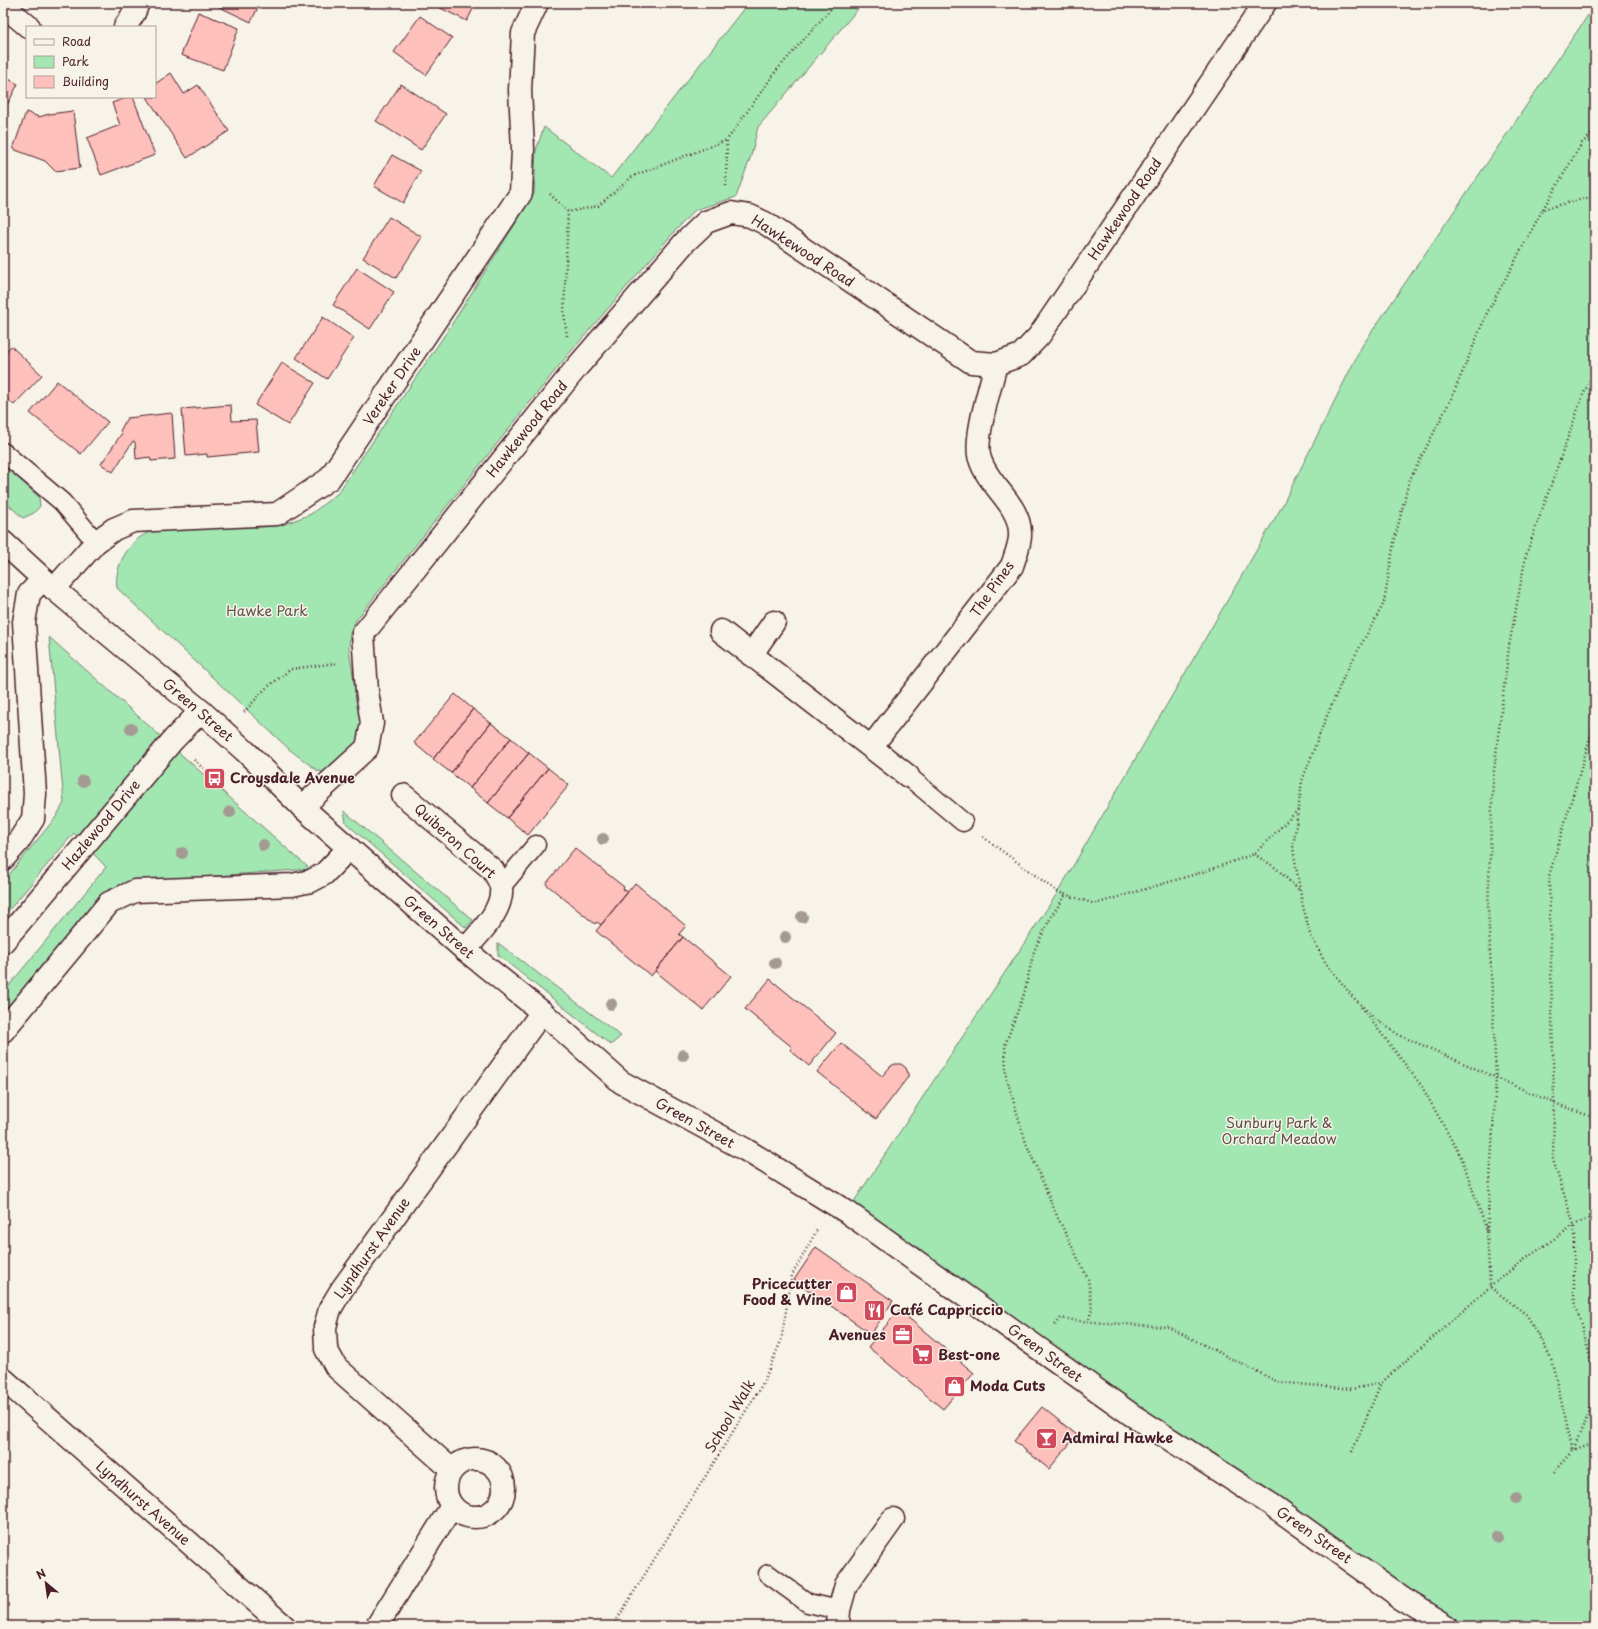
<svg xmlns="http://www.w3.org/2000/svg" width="1598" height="1629" font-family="'Playpen Sans',sans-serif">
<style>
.green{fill:#a2e6b2;stroke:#76826e}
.building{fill:#fdc0bb;stroke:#4a1f2b}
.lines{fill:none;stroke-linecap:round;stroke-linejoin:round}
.lane-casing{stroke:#4a1f2b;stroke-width:21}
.street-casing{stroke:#4a1f2b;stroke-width:25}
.secondary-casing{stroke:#4a1f2b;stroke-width:25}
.path{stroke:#4a1f2b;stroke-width:2.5;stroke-dasharray:1 3;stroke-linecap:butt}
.lane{stroke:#f7f3e8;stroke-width:18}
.street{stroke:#f7f3e8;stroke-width:22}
.secondary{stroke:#f7f3e8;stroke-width:22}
.tree{fill:#a49a93}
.labels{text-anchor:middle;stroke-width:3;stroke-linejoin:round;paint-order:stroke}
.street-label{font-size:14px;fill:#4a1f2b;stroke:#f7f3e8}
.park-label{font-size:14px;fill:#60514d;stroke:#f7f3e8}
.poi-label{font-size:14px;font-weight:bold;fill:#4a1f2b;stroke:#f7f3e8;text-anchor:start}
</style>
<rect width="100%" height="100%" fill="#f7f3e8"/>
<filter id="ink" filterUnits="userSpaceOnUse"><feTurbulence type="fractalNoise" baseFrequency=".025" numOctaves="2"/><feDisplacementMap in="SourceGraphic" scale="8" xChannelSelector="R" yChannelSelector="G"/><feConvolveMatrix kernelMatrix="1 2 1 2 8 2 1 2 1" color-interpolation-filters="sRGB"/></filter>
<g filter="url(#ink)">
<path class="green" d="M748 3H863L758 127 751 156 736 197 695 210 675 231 567 356 356 620 350 633 349 649 357 700 364 725 359 741 324 772 318 771 290 750 117 588C114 570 125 549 139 538 144 534 151 532 156 529L282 525 311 514 338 493 450 327 534 194 536 150 544 127 611 178Z
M1595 5V1626H1447L847 1212 1058 892 1281 508 1362 346Z
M3 464 39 497 40 506 34 513 23 518 3 500Z
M49 637 310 869 133 882 3 1023V993L106 867 74 833 3 917V882L56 817 64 803Z
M344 811 473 920 466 928 346 823Z
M498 943 621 1036 611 1045 498 955Z"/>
<path class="building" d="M211 3H260L251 22Z
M430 3H476L467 21Z
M198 12 239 28 223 70 181 55Z
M420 16 452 38 426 75 394 52Z
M171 73 184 94 198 85 229 131 187 158 147 97H155V84Z
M3 76 18 84 3 113Z
M401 84 446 114 421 150 376 121Z
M129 97H133L155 155 101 175 87 138 120 125 112 103Z
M73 111 80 168 55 171 45 161 13 149 26 112 39 117 49 114Z
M392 155 421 171 403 203 374 186Z
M389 217 422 237 396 278 363 258Z
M357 268 394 292 370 329 333 305Z
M323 317 354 338 327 379 296 358Z
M11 346 42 375 14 405 3 395V355Z
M282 363 315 383 288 425 255 405Z
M57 381 108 422 81 454 30 413Z
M231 405 232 421 256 420 259 452 207 457V454L186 456 182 409Z
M172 413 175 459 151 461 150 457 136 459 135 442 133 441 113 472 101 464 122 433 120 431 127 418Z
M455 694 473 709 433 759 414 743Z
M473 709 491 723 451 773 433 759Z
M491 723 511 738 470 788 451 773Z
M511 738 529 753 488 803 470 788Z
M529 753 548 768 507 818 488 803Z
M548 768 569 785 528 835 507 818Z
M575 848 624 887 623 889 628 892 601 925 597 922 595 924 546 884Z
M635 883 686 926 679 934 683 937 651 976 596 931Z
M683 937 731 976 703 1010 655 971Z
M770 979 836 1033 809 1066 790 1050 792 1047 745 1009Z
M841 1043 882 1076 891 1066 895 1064H901L906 1068 908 1073V1077L876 1119 817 1072Z
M816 1247 893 1301 871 1334 794 1280Z
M899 1310 974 1373 943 1409 868 1347Z
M1042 1407 1077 1435 1049 1469 1014 1441Z"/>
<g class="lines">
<defs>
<path id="lane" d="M3 452 62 502 96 542
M908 776 963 822
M501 887 536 845
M768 1574 808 1603 839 1610"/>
<path id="street" d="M3 5 29 27
M125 27 134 13 138 3
M54 589 96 542 114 529 133 521 277 514 329 479 521 193 523 149 520 90 523 33 537 3
M721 631 908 776
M751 655 774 622
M871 747 1012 566C1015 556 1021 543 1020 533 1020 504 988 486 980 459 973 440 991 385 996 364
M403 795 493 870C496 876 500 881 501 887 504 911 478 934 465 950
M302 807 367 748 372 723 367 691 363 634 577 367 685 242 706 222 731 213 750 216 765 223 971 362 996 364 1021 355 1039 336 1265 3
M3 859 18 842 33 819 35 794 24 622 29 594 43 579
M3 942 173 740 201 711
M3 1031 109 903 135 891 292 885 311 881 324 874 349 848
M3 1379 284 1626
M446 1488a29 29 0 1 1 58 0a29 29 0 1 1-58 0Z
M452 1470 336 1367 326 1349 325 1327 330 1309 342 1289 542 1012
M377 1626 452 1506
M838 1626 839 1610 846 1585 893 1519"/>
<path id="secondary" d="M3 542 54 589 201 711 245 751 302 807 465 950 542 1012 621 1082 746 1150 847 1212 1132 1415 1272 1505 1403 1599 1447 1626"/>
</defs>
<use href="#lane" class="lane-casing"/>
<use href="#street" class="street-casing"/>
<use href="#secondary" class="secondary-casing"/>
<path class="path" d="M726 186 727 140 776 71 836 3
M550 194 568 212 598 206 633 176 727 140
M1595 196 1543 209 1487 313 1452 397 1409 481 1394 542 1384 603 1345 674 1324 723 1302 781 1293 848 1302 902 1310 934 1325 962 1352 996 1374 1018 1399 1035 1554 1103 1595 1118
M1543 209 1582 143 1595 131
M567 336 564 313 568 212
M244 712 265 689 291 669 336 663
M1595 721 1549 876 1554 1103 1553 1160 1574 1225V1297L1595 1376
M194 760 217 781 225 772
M983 837 1058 892 1095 904 1206 871 1254 854 1298 810
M1254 854 1276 868 1300 891
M1065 896 1052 915 1034 951 1024 994 1005 1045 1006 1076 1026 1143 1057 1216 1088 1279 1092 1309 1088 1322
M3 979 10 970
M1361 1007 1421 1085 1462 1159 1487 1231 1490 1287 1527 1315 1551 1358 1573 1451 1595 1398
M1487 1231 1496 1078 1488 908 1493 779 1509 646 1526 555 1583 395 1595 370
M1055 1325 1061 1318 1079 1321 1168 1327 1278 1382 1352 1389 1381 1383
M1352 1452 1381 1383 1490 1287 1521 1262 1574 1225 1595 1215
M1554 1473 1573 1451 1595 1443
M613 1626 763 1383 781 1341 792 1275 818 1228"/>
<use href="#lane" class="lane"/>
<use href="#street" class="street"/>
<use href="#secondary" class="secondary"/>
</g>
<g class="tree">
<circle cx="131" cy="729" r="6"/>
<circle cx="83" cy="781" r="6"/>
<circle cx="230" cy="812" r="6"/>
<circle cx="603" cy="839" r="6"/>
<circle cx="263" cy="845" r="6"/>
<circle cx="182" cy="853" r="6"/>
<circle cx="802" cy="917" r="6"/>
<circle cx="785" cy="937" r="6"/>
<circle cx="775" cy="963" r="6"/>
<circle cx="611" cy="1004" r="6"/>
<circle cx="683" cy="1055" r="6"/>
<circle cx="1516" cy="1499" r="6"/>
<circle cx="1497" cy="1537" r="6"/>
</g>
</g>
<defs>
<symbol id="bus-square" viewBox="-11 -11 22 22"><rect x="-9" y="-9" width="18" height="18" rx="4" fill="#d1495b" stroke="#f7f3e8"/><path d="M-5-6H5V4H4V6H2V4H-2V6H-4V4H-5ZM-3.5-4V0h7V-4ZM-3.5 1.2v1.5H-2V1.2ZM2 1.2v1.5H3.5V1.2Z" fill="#fff"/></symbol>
<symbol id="shop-square" viewBox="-11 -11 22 22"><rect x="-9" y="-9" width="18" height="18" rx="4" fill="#d1495b" stroke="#f7f3e8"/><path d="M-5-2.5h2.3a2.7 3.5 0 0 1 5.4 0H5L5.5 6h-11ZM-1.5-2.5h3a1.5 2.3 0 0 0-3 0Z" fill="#fff"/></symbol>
<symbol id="restaurant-square" viewBox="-11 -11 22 22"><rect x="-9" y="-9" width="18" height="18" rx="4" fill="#d1495b" stroke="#f7f3e8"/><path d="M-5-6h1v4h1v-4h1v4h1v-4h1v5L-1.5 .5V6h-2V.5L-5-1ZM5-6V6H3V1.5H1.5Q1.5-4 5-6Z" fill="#fff"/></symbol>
<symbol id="office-square" viewBox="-11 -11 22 22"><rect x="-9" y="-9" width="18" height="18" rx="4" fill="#d1495b" stroke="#f7f3e8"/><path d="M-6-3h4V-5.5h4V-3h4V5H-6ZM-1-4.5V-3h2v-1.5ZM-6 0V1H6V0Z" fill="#fff"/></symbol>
<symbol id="supermarket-square" viewBox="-11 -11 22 22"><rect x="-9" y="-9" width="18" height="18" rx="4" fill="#d1495b" stroke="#f7f3e8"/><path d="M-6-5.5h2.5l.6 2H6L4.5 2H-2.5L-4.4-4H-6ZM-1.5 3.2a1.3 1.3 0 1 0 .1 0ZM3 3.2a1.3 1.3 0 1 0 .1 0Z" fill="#fff"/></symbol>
<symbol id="bar-square" viewBox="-11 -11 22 22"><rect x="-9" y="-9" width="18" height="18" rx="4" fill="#d1495b" stroke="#f7f3e8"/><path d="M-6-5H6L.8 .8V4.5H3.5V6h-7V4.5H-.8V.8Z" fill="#fff"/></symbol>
</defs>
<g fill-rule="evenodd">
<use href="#bus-square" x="202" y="766" width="25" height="25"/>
<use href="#shop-square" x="834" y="1280" width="25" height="25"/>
<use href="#restaurant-square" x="862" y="1298" width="25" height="25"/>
<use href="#office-square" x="890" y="1322" width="25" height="25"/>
<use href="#supermarket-square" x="910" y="1342" width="25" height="25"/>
<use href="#shop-square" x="942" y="1374" width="25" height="25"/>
<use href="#bar-square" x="1034" y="1426" width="25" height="25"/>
</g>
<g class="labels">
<g class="street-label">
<text transform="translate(1125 209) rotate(-56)" y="5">Hawkewood Road</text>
<text transform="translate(803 251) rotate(33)" y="5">Hawkewood Road</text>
<text transform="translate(392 386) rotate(-56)" y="5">Vereker Drive</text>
<text transform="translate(527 429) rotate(-51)" y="5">Hawkewood Road</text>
<text transform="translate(992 589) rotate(-55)" y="5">The Pines</text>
<text transform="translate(198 710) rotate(41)" y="5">Green Street</text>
<text transform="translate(101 825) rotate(-50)" y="5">Hazlewood Drive</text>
<text transform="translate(455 841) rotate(42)" y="5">Quiberon Court</text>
<text transform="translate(439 927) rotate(41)" y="5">Green Street</text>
<text transform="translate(695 1123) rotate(29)" y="5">Green Street</text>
<text transform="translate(372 1248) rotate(-55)" y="5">Lyndhurst Avenue</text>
<text transform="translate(1045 1353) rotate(36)" y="5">Green Street</text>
<text transform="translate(730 1416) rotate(-59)" y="5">School Walk</text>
<text transform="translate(143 1503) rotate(41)" y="5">Lyndhurst Avenue</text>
<text transform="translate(1314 1535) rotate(35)" y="5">Green Street</text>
</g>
<g class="park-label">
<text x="267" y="616">Hawke Park</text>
<text x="1279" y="1128">Sunbury Park &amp;<tspan x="1279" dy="16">Orchard Meadow</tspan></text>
</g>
<g class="poi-label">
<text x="230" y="783">Croysdale Avenue</text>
<text x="832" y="1289" text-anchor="end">Pricecutter<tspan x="832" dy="16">Food &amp; Wine</tspan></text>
<text x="890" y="1315">Café Cappriccio</text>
<text x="886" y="1340" text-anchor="end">Avenues</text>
<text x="938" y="1360">Best-one</text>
<text x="970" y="1391">Moda Cuts</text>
<text x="1062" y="1443">Admiral Hawke</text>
</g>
</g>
<rect width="1598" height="1629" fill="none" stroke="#f7f3e8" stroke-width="16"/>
<rect x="8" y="8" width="1582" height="1613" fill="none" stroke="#4a1f2b" stroke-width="1.5" filter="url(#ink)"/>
<rect x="26" y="26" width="130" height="72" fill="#f7f3e8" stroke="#b29e9c"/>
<rect x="34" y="39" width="20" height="6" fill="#f7f3e8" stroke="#b29e9c"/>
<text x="62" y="46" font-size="12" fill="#4a1f2b">Road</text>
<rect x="34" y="56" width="20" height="12" fill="#a2e6b2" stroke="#b29e9c"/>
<text x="62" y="66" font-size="12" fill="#4a1f2b">Park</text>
<rect x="34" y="76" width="20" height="12" fill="#fdc0bb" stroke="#b29e9c"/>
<text x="62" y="86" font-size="12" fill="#4a1f2b">Building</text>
<g transform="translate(46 1583) rotate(331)" stroke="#f7f3e8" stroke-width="3" paint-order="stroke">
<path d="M0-3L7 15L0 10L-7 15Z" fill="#4a1f2b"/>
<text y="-6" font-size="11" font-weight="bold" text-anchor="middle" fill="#4a1f2b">N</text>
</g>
</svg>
